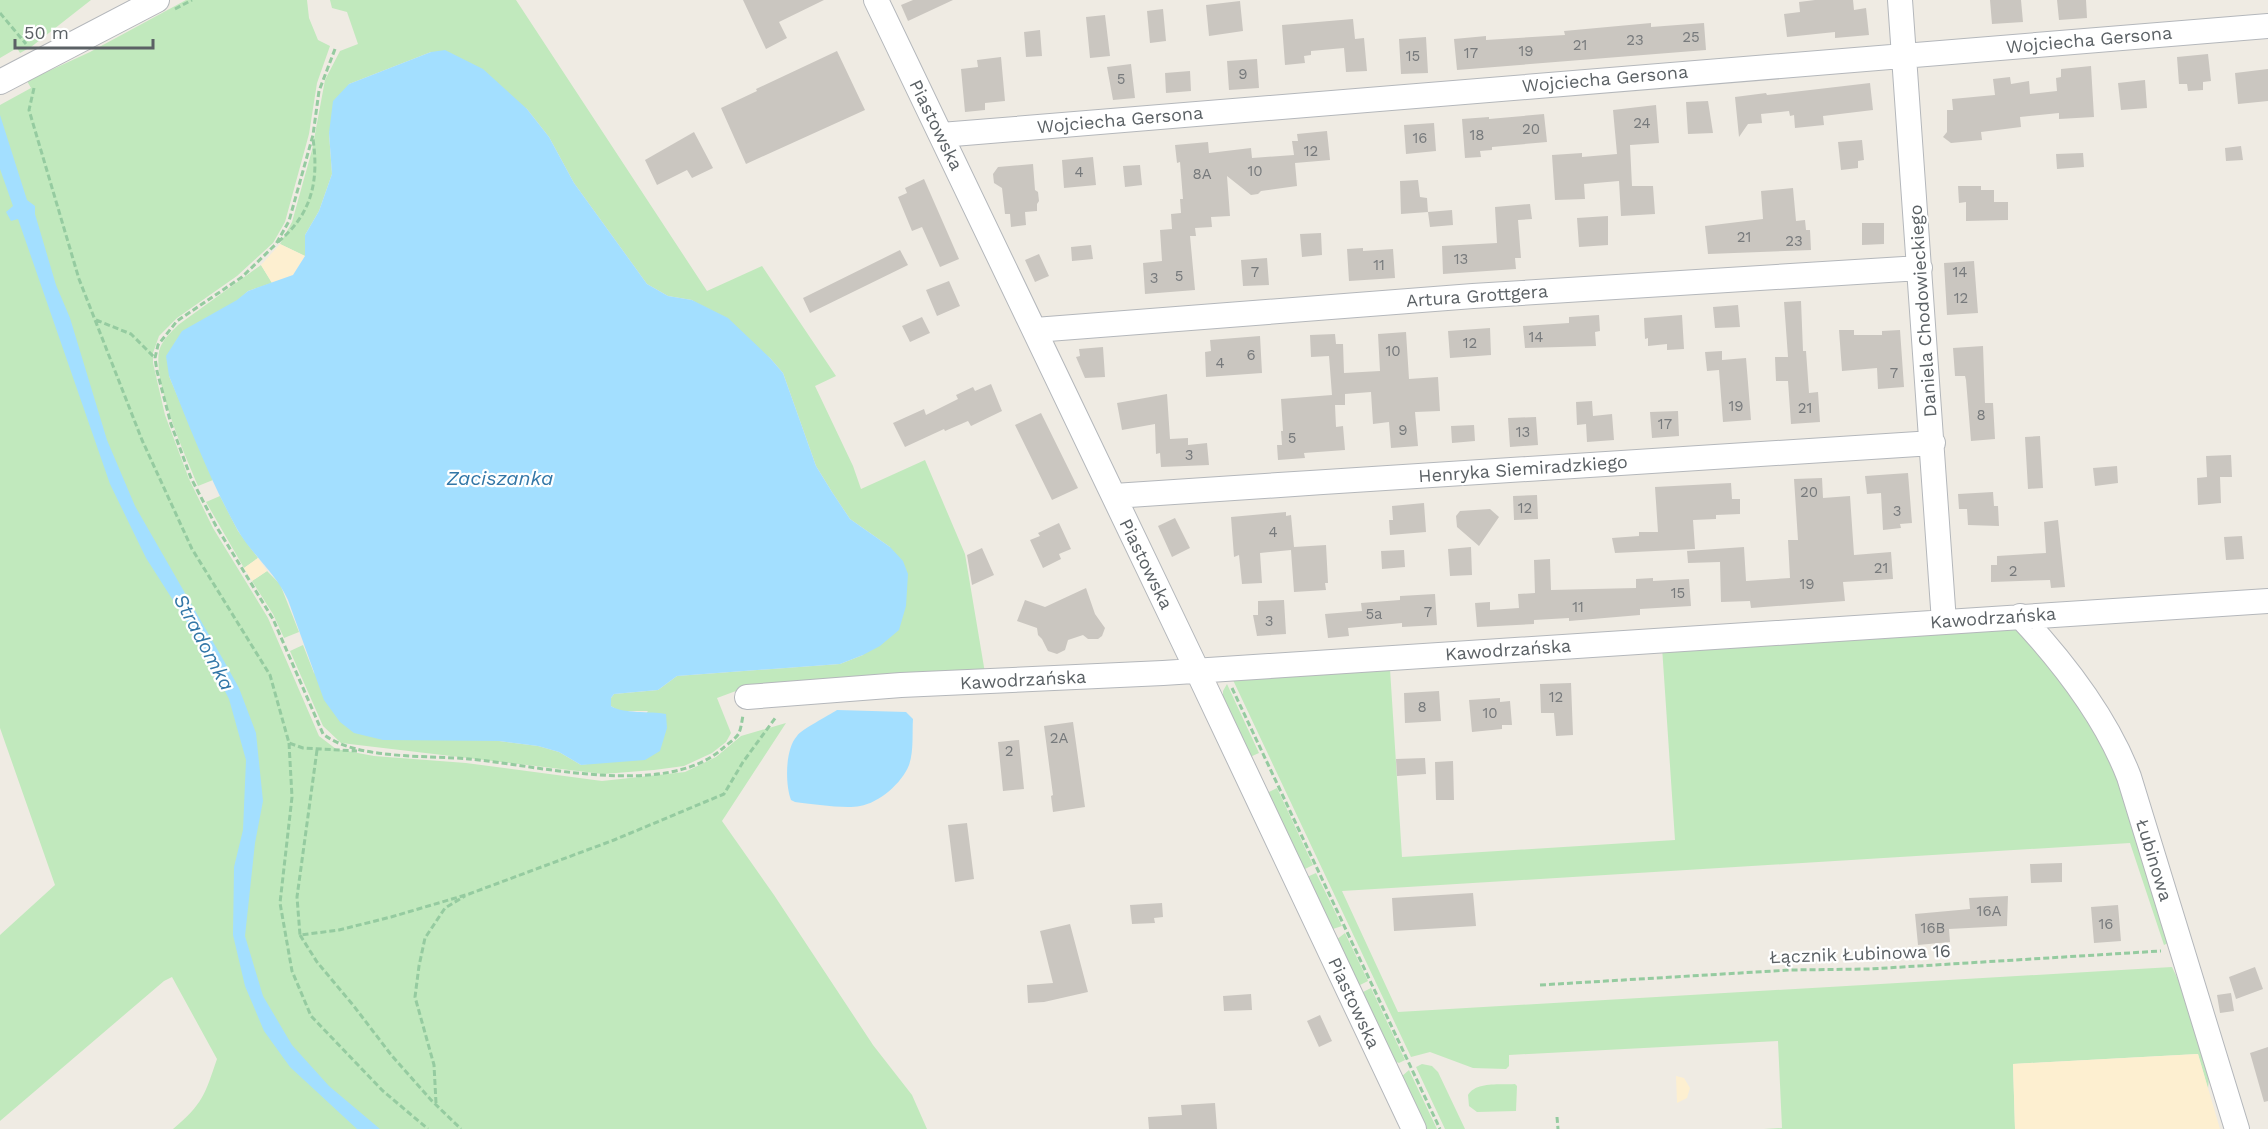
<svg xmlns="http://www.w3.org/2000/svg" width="2268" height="1129" font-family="'Work Sans',sans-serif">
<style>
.green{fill:#c1e9bd}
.sand{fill:#fdefd0}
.water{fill:#a3dfff}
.building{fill:#cac6c0}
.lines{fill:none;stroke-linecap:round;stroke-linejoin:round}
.minor-casing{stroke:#b4b7bb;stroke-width:26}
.path{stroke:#95cba0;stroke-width:3;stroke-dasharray:6 3;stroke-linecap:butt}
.minor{stroke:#fff;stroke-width:24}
.labels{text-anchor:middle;stroke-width:4.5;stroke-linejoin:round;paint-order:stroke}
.number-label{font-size:15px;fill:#777a7c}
.street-label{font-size:18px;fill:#5b6165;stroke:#fff}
.water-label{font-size:20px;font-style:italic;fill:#3377a7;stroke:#fff}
</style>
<rect width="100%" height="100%" fill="#efebe3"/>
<path class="green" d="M0 0H91L31 47 20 53 17 48 0 58Z
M186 0H307L309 18 318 40 330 46 317 83 309 134 285 222 273 243 237 276 177 318 159 336 153 353V363L165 415 189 479 213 528 268 618 319 736 336 749 374 756 466 763 602 781 685 772 716 757 741 736 786 723 722 821 774 895 873 1045 912 1095 927 1129H173C203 1104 205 1094 217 1059L172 977 164 981 0 1121V935L55 885 0 728V105L31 88 27 81 90 52Z
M330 0H516L707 291 762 266 836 376 815 386 853 466 861 489 925 460 965 554 986 679 744 688 717 698 731 733 726 742 712 753 684 766 654 770 603 774 341 743 323 726 290 651 303 645 314 673 499 741 538 746 559 752 581 765 606 761 648 711H619L611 706V698L614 694 658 690 677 676 840 664 863 655 890 547 850 519 832 492 816 466 783 373 770 358 692 300 668 296 647 284 574 183 549 137 527 109 431 52 349 84 329 133 332 174 319 211 305 235V256L280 244 292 222 312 150 325 80 340 51 358 44 347 12 332 8Z
M261 265 272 283 248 291 238 300 169 376 213 480 198 486C185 455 153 384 159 351 162 340 171 332 178 325Z
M220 496 238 531 258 558 244 568 206 502Z
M267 571 280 584 299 632 284 638 273 614 252 581Z
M2013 626 2024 632 2109 744 2168 943 2164 945 2130 843 1342 891 1398 1012 2172 967 2186 996 2209 1077 2208 1089 2198 1054 2013 1064 2015 1129H1764L1782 1128 1778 1041 1509 1055V1066L1506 1069 1473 1068 1430 1052 1411 1057 1233 680 1390 669 1402 857 1675 840 1662 647Z
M1227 684 1259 753 1250 757 1223 700V691Z
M1277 788 1313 865 1303 870 1267 793Z
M1316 873 1342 926 1333 929 1307 877Z
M1345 933 1368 981 1358 986 1336 940Z
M1371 988 1405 1060 1399 1063 1394 1061 1361 993Z
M1422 1064 1432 1066 1438 1072 1465 1129H1445L1416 1067Z
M1409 1070 1437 1129H1426L1401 1077Z
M1515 1084 1517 1086 1516 1111 1477 1112 1469 1106 1468 1095C1476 1081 1501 1085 1515 1084Z"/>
<path class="sand" d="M280 244 305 256 293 275 272 283 261 265Z
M258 558 267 571 252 581 244 568Z
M2198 1054 2220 1129H2015L2013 1064Z
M1676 1076 1684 1078 1690 1088 1687 1098 1677 1103Z"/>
<path class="water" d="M445 50 483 69 527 109 549 137 574 183 647 284 668 296 692 300 728 318 770 358 783 373 816 466 832 492 850 519 890 547 903 561 908 574 906 606 899 630 880 646 863 655 840 664 677 676 658 690 614 694 611 698V706C623 714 650 711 666 714L667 728 660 751 645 760 581 765 559 752 538 746 499 741 383 740 354 733 340 722 324 700 288 600C276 573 251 554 237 529 210 480 190 428 169 376L166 356 182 331 237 300 248 291 293 275 305 256V235L319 211 332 174 329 133 333 101 349 84 431 52Z
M0 115 27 200 35 206V214L56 285 70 318 107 440 135 506 224 661 239 688 256 733 263 801 255 843 245 936 263 996 292 1045 329 1086 380 1129H357L290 1067 264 1031 245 986 233 935 234 867 243 830 246 760 229 699 199 641 146 558 110 484 18 219 11 221 6 212 13 206 0 169Z
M837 710 906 712 913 719C912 733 914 751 909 765 902 783 879 803 860 806 845 809 812 804 795 802L791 800C785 784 785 749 797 736 802 729 828 716 837 710Z"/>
<path class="building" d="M743 0H824L779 22 787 38 766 49Z
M913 0H953L908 21 901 5Z
M1815 0H1853L1854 10 1866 8 1869 35 1835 38V32L1787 37 1784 14 1800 12 1799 2Z
M1990 0H2021L2023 22 1992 24Z
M2057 0H2086L2087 18 2059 20Z
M1240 1 1243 31 1209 36 1206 5Z
M1163 9 1166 41 1150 43 1147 11Z
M1105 15 1110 56 1090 58 1086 17Z
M1353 19 1355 39 1364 38 1367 71 1346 72 1344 48 1311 51V55L1304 56 1305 63 1285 65 1282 25Z
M1651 23V27L1704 23 1706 50 1457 70 1454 39 1486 36V40L1565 35 1564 31Z
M1040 30 1042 56 1026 57 1024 32Z
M1426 37 1428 73 1401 74 1399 39Z
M837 51 865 110 746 164 721 108 757 91 756 89Z
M2208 54 2211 81 2203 82V90L2188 91 2187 84H2179L2177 57Z
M1001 57 1005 101 985 103V110L965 112 961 69 978 67 977 60Z
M1257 59 1259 88 1229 90 1227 61Z
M1131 64 1135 98 1113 100 1107 67Z
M2091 66 2094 117 2059 119V113L2020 117 2021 127 1981 132 1982 140 1951 143 1943 137 1947 132V110H1953L1952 99 1995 95 1993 79 2010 77 2011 84 2029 81 2030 94 2057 91 2056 78 2061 77V69Z
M2268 69V101L2238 104 2235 73Z
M1190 71 1191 91 1166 93 1165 73Z
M2145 80 2147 108 2121 110 2118 83Z
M1870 83 1873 110 1823 116 1824 125 1795 128 1794 115 1790 116 1789 111 1761 114 1762 123 1748 124 1739 137 1735 97 1766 93 1767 95Z
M1708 101 1713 133 1688 134 1686 102Z
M1656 105 1659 143 1630 145 1632 186H1653L1655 214 1621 216 1619 181 1584 184 1585 199 1555 200 1552 155 1582 153V157L1617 154 1613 110Z
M1544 114 1547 142 1492 147V150L1480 151 1481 157 1465 158 1462 119 1489 117V119Z
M1434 123 1436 151 1406 154 1404 125Z
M1327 131 1330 160 1295 163 1297 186 1261 191 1258 194 1251 195 1227 176 1230 216 1211 217 1212 227 1195 228 1196 236H1190L1195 290 1145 294 1143 263 1162 261 1160 230 1172 229 1171 214 1181 213 1180 199H1183L1180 162 1177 163 1175 145 1208 142 1209 153 1251 148 1252 158 1294 155 1292 141H1298L1297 134Z
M694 132 713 168 692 178 687 170 657 185 645 160Z
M1862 140 1864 160 1858 161V168L1841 170 1838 142Z
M2241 146 2243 160 2226 161 2225 148Z
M2083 153 2084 167 2057 169 2056 154Z
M1093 157 1096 185 1064 188 1062 160Z
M1033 164 1035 190 1038 192 1039 201 1037 204V211L1025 212 1026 225 1011 227 1010 214H1005L1002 188 994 183 993 174 998 167Z
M1140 165 1142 185 1125 187 1123 166Z
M924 179 959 259 940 267 922 227 912 231 898 197 907 193 905 188Z
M1418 180 1420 197 1427 198 1428 212 1401 214 1400 181Z
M1958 186H1981V190H1994V202H2008V220L1966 221V202L1959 203Z
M1793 188 1796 221 1805 220 1806 230H1810L1811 250 1708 254 1705 226 1763 219 1761 191Z
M1530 204 1532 219 1518 220 1521 258H1515L1516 269 1443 274 1442 246 1497 243 1495 207Z
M1452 210 1453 225 1430 227 1428 212Z
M1608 216V245L1579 247 1577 218Z
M1862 223H1884V244L1862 245Z
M1321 233 1322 255 1302 257 1300 234Z
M1091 245 1093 259 1072 261 1071 247Z
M1363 248V251L1393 249 1395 278 1349 281 1347 249Z
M900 250 908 265 810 313 803 298Z
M1039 254 1049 276 1035 282 1025 260Z
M1267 258 1269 285 1243 286 1241 260Z
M1974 261 1978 313 1947 315 1944 263Z
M949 281 960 306 937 316 926 290Z
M1801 301 1803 351H1806L1809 393 1818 392 1820 422 1791 424 1788 381H1776L1775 357H1788L1784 302Z
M1738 305 1740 327 1715 328 1713 307Z
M1599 315 1600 331 1595 332 1596 346 1525 348 1523 326 1569 323V317Z
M1682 315 1684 349 1667 350V344L1648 346V338L1645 339 1644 318Z
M922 317 930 333 910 342 902 326Z
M1490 328 1491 355 1450 358 1448 331Z
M1839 330H1854V335H1882V331L1900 330 1904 387 1878 389 1877 368 1842 371Z
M1406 332 1409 379 1438 377 1440 411 1415 412 1418 446 1391 448 1389 422 1373 424 1371 392 1345 394V405H1335L1336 427 1343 426 1345 450 1304 453 1305 458 1278 460 1277 445H1282L1281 431H1283L1281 399 1332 395 1329 356 1311 357 1310 335 1335 334 1336 344H1343L1344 373 1380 371 1378 334Z
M1260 336 1262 373 1206 377 1205 352 1211 351 1210 340Z
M1983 346 1985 403H1993L1995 439 1971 441 1966 380 1965 376H1955L1953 348Z
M1103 347 1105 377 1085 378 1076 357 1080 356 1079 349Z
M1722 351V360L1746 358 1751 420 1723 422 1719 370 1707 371 1705 352Z
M991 384 1002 411 971 426 968 421 945 431 944 429 905 447 893 423 924 409 926 415 958 399 956 395 973 387 975 391Z
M1167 394 1170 439 1188 438V445L1207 443 1209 465 1161 467 1160 453 1156 454 1155 424 1122 430 1117 403Z
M1592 401 1593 416 1612 414 1614 440 1587 442 1586 424 1577 425 1576 402Z
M1678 411 1679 436 1652 438 1650 412Z
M1041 413 1078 488 1052 500 1015 425Z
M1536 417 1538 445 1510 447 1508 418Z
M1474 425 1475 441 1452 443 1451 426Z
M2040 436 2043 488 2028 489 2025 437Z
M2231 455 2232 477H2220L2221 503 2198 505 2197 478 2207 477 2206 456Z
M2117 466 2118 483 2095 486 2093 468Z
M1908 473 1912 523 1900 524 1901 528 1883 530 1881 493 1867 494 1865 476Z
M1822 478 1823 498 1850 496 1854 555 1891 552 1893 579 1843 582 1845 601 1751 608 1750 601 1721 602 1720 562 1688 563 1687 551 1744 547 1746 581 1790 578 1788 540H1798L1794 479Z
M1731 483 1732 499H1740V514L1716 515V519L1693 520 1695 549 1615 553 1612 538 1639 536V532H1658L1655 487Z
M1993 492 1994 506H1998L1999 526 1968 525 1967 509H1959L1958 494Z
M1537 495 1538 519 1514 520 1513 496Z
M1424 503 1426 532 1390 535 1389 520H1393L1392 506Z
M1490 509 1499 517 1479 546 1457 527 1456 516 1460 511Z
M1286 512V516L1291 515 1294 547 1326 545 1328 583H1325L1326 590 1294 592 1291 550 1260 553 1262 583 1242 584 1239 555 1234 557 1231 517Z
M1175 518 1190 548 1172 557 1158 526Z
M2058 520 2065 587 2051 588 2050 580 1991 582V565H1997V556L2046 553 2044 522Z
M1059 523 1071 549 1059 554 1061 559 1043 568 1030 540 1040 536 1038 533Z
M2242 536 2244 559 2226 560 2224 537Z
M1471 547 1472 575 1450 576 1448 549Z
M982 548 994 575 972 585 967 555Z
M1404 550 1405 567 1382 569 1381 551Z
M1550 559 1551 590 1636 588V579L1653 578V581L1689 579 1691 606 1640 609V615L1569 621V618L1534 620V624L1477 627 1475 603 1490 602V610L1519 608 1518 594 1535 593 1534 560Z
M1086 588 1095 614 1105 628 1102 636 1098 639H1088L1083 635 1068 640 1065 650 1057 654 1048 651 1042 639 1038 635 1037 628 1017 621 1025 600 1045 607Z
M1435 594 1437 625 1402 627V623L1348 628 1349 636 1328 638 1325 614 1362 611 1361 603 1400 600V596Z
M1284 600 1286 634 1257 636 1253 615H1258V601Z
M1571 683 1573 735 1556 736 1554 713H1541L1540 684Z
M1439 691 1441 721 1405 723 1404 693Z
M1500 698V702L1510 701 1512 725H1502V729L1472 732 1469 700Z
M1073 722 1085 807 1053 812 1051 796 1053 795 1044 726Z
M1019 740 1024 789 1003 791 998 742Z
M1425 758 1426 774 1397 776 1396 759Z
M1453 761 1454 800H1436L1435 762Z
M967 823 974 879 955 882 948 825Z
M2062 863V882L2031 883 2030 864Z
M1473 893 1476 926 1394 931 1392 898Z
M2008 896 2007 926 1949 929 1950 942 1918 945 1915 914 1970 909 1969 898Z
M1162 903 1163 917 1154 918 1155 923 1132 924 1130 905Z
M2118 905 2121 941 2094 943 2091 907Z
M1070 924 1088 992 1044 1002 1028 1003 1027 985 1053 983 1040 931Z
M2255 967 2263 989 2236 999 2229 977Z
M2231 993 2234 1011 2220 1013 2217 995Z
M1251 994 1252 1010 1224 1011 1223 996Z
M1320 1015 1332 1041 1319 1047 1307 1021Z
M2268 1047V1101L2264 1102 2250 1053Z
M1215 1103 1217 1129H1149L1148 1117 1182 1115 1181 1105Z"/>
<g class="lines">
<defs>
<path id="minor" d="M876 0 1197 670 1414 1129
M1900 0 1944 622
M0 82 157 0
M941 135 2268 26
M1035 330 1473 296 1920 268
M1114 496C1387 478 1660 459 1933 443
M2020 616C2064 663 2106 717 2129 777L2237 1129
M747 697 901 685 1163 673 2268 601"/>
</defs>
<use href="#minor" class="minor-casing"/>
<path class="path" d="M175 9 192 0
M0 13 26 44
M335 49 319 91 313 135 289 221 276 244 242 277 177 321 158 345 155 358 157 371 171 424 191 478 216 526 273 619 323 734C356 760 427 755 469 759 538 765 665 799 722 749 727 744 736 739 739 733 741 728 742 721 743 715
M34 88 29 110 79 279 142 440 192 549 270 675 289 743 303 748 357 751
M278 242C312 214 319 181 313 139
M96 320 131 334 155 358
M1232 688 1440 1129
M289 743 292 797 280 903 292 971 311 1016 383 1091 428 1129
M317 750 297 897 300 935 339 930 391 917 469 894 614 840 724 794 743 762 776 717
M300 935 317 962 353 1005 392 1056 432 1101 461 1129
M1540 985 1790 970 1870 969 2161 951
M436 1103 434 1065 415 997 419 966 425 938 445 908 465 896
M1557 1117 1558 1129"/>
<use href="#minor" class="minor"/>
</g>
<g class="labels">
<g class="number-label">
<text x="1691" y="42">25</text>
<text x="1635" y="45">23</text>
<text x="1580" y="50">21</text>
<text x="1526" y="56">19</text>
<text x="1471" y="58">17</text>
<text x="1413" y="61">15</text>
<text x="1243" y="79">9</text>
<text x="1121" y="84">5</text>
<text x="1642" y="128">24</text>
<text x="1531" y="134">20</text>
<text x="1477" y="140">18</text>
<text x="1420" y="143">16</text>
<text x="1311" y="156">12</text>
<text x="1255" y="176">10</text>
<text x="1079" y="177">4</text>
<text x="1202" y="179">8A</text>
<text x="1744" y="242">21</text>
<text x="1794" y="246">23</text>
<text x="1461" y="264">13</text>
<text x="1379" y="270">11</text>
<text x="1255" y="277">7</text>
<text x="1960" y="277">14</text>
<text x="1179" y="281">5</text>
<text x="1154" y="283">3</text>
<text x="1961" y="303">12</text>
<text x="1536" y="342">14</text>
<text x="1470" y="348">12</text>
<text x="1393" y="356">10</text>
<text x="1251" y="360">6</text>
<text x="1220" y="368">4</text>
<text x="1894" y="378">7</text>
<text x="1736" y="411">19</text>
<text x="1805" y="413">21</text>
<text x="1981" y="420">8</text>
<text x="1665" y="429">17</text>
<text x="1403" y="435">9</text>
<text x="1523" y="437">13</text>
<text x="1292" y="443">5</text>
<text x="1189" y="460">3</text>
<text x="1809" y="497">20</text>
<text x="1525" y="513">12</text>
<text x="1897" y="516">3</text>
<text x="1273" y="537">4</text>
<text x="1881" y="573">21</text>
<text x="2013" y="576">2</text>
<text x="1807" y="589">19</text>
<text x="1678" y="598">15</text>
<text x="1578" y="612">11</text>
<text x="1428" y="617">7</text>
<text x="1374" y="619">5a</text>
<text x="1269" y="626">3</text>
<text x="1556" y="702">12</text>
<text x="1422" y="712">8</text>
<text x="1490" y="718">10</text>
<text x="1059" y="743">2A</text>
<text x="1009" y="756">2</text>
<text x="1989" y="916">16A</text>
<text x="2106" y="929">16</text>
<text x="1933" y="933">16B</text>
</g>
<g class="street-label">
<text transform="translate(2089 40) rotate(-5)" y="6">Wojciecha Gersona</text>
<text transform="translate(1605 79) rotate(-5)" y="6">Wojciecha Gersona</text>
<text transform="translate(1120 120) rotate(-5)" y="6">Wojciecha Gersona</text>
<text transform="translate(936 125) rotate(64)" y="6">Piastowska</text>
<text transform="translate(1477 296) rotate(-4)" y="6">Artura Grottgera</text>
<text transform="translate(1923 311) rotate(-94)" y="6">Daniela Chodowieckiego</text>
<text transform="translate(1523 469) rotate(-4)" y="6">Henryka Siemiradzkiego</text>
<text transform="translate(1146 564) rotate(64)" y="6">Piastowska</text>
<text transform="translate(1993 618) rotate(-4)" y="6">Kawodrzańska</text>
<text transform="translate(1508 650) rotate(-4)" y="6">Kawodrzańska</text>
<text transform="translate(1023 680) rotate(-3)" y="6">Kawodrzańska</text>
<text transform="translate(2154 860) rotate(73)" y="6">Łubinowa</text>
<text transform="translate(1860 954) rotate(-2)" y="6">Łącznik Łubinowa 16</text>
<text transform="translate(1354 1003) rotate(65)" y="6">Piastowska</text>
</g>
<g class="water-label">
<text x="500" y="485">Zaciszanka</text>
<text transform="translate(204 642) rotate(62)" y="7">Stradomka</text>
</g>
</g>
<path d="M15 39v9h138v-9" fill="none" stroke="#5b6165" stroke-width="3"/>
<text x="24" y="39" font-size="18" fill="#5b6165" stroke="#ffffff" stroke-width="4.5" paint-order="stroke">50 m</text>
</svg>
